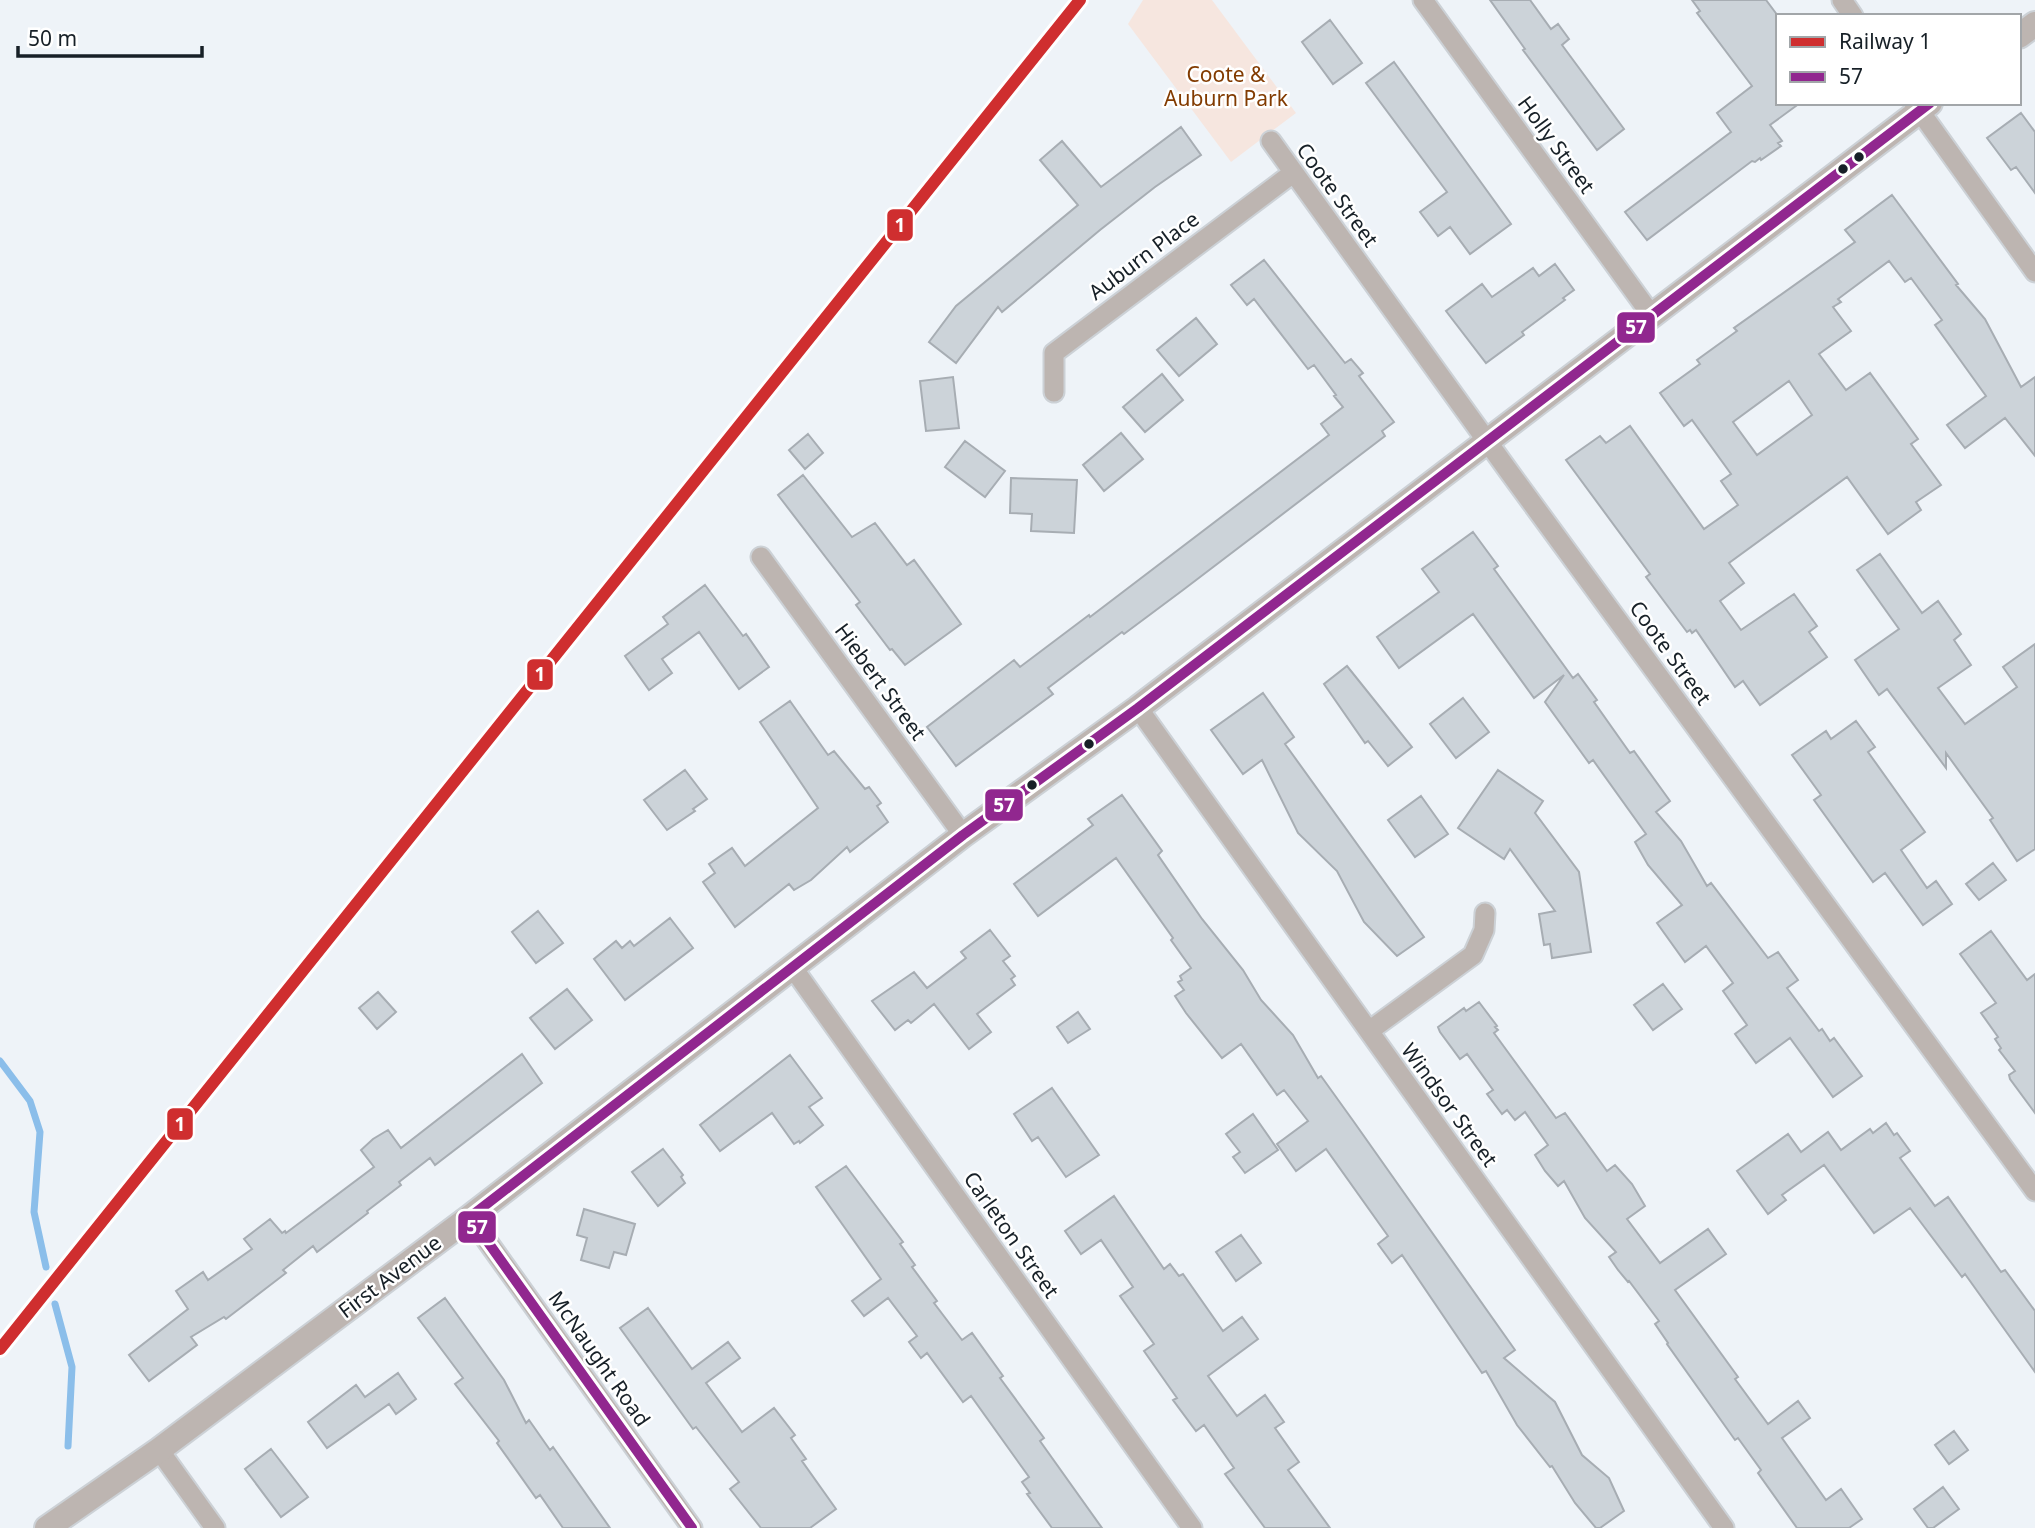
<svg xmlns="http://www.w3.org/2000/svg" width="2035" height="1528" font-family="'Noto Sans',sans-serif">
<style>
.green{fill:#f6e6df}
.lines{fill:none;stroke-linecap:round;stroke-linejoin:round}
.stream{stroke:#8bbeea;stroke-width:7}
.building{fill:#ccd3d9;stroke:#a7adb3;stroke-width:2;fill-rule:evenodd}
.minor-casing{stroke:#ccd1d6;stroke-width:23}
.tertiary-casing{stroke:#ccd1d6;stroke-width:28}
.minor{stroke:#bdb5b1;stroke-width:19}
.tertiary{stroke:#bdb5b1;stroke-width:24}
.bus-1-casing{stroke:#fff;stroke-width:16}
.bus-1{stroke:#91278f;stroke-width:10}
.rail-1-casing{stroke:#fff;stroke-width:18}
.rail-1{stroke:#cf2e2f;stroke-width:12}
.bus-dot{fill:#172027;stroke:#fff;stroke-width:2.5}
.labels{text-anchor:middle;stroke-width:5;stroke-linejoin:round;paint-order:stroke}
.park-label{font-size:21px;fill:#823b01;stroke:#fff}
.street-label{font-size:21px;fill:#172027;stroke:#fff}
.line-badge{stroke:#fff;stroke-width:2.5}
.badge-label{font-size:19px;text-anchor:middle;font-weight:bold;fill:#fff}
</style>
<rect width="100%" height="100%" fill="#eef3f8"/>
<path class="green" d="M1143 0H1212L1296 113 1231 162 1128 24Z"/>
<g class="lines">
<path class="stream" d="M0 1061 30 1101 40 1132 34 1212 46 1267
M55 1304 72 1367 68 1446"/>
</g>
<path class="building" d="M1490 0H1530L1551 29 1558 24 1569 39 1562 45 1624 129 1597 150 1523 50 1525 49Z
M1692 0H1766L1778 16V103H1800L1770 125 1782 141 1778 143 1781 146 1761 160 1760 158 1755 162 1752 161 1647 240 1625 212 1731 132 1717 113 1752 86 1697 13 1700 11Z
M1330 20 1362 63 1333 84 1302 42Z
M1394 62 1511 224 1470 254 1450 227 1438 236 1420 212 1447 192 1366 83Z
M2021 113 2035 132V193L2016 167 2011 170 1987 138Z
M1181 127 1201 155 1155 187 1100 230 1002 312 998 307 956 363 929 342 956 306 1078 205 1040 160 1062 141 1101 187Z
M1892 195 1958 284 1956 285 1985 319 2021 387 2035 377V456L2005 418 1965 448 1947 425 1986 396 1935 325 1942 320 1911 278 1905 282 1889 261 1838 299 1841 302 1833 307 1851 331 1819 354 1846 390 1870 373 1918 439 1911 444 1941 485 1916 502 1921 510 1888 534 1847 477 1729 563 1744 583 1720 601 1741 630 1794 594 1817 626 1809 632 1827 657 1760 705 1743 681 1735 687 1696 630 1692 633 1690 630 1687 632 1646 577 1650 574 1566 460 1600 436 1606 443 1630 426 1704 529 1738 505 1721 481 1731 474 1692 420 1684 426 1660 393 1700 364 1697 360 1737 331 1734 328 1855 242 1845 230ZM1789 381 1812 415 1757 455 1733 422Z
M1264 260 1345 363 1351 359 1363 373 1359 376 1394 422 1382 431 1385 436 1183 590 1124 634 1122 632 1048 688 1053 694 956 766 927 727 1014 660 1020 667 1089 615 1090 617 1329 435 1321 424 1343 407 1334 396 1336 395 1314 365 1308 369 1254 299 1247 305 1231 285Z
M1555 264 1574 290 1563 298 1565 300 1522 332 1524 335 1486 363 1446 311 1482 284 1492 297 1533 268 1539 276Z
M1196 318 1217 344 1179 376 1157 350Z
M1162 374 1183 400 1145 432 1123 407Z
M953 377 959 428 926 431 920 381Z
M1121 433 1143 459 1104 491 1083 465Z
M808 434 823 453 805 469 789 450Z
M965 441 1005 471 985 497 945 467Z
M803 475 852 537 875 523 907 565 914 560 961 624 905 665 892 649 890 650 856 605 860 602 778 495Z
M1011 478 1077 480 1074 533 1031 531 1032 514 1010 513Z
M1473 532 1498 566 1494 569 1573 678 1578 674 1597 700 1594 702 1630 753 1634 751 1670 801 1656 812 1681 841 1707 886 1711 883 1768 958 1778 952 1798 980 1787 988 1819 1031 1822 1029 1830 1041 1834 1038 1862 1076 1833 1097 1790 1038 1756 1063 1735 1034 1747 1025 1723 991 1733 983 1706 946 1685 962 1657 923 1682 905 1648 865 1635 842 1646 834 1593 760 1589 763 1545 702 1564 675 1534 698 1473 614 1399 668 1377 637 1439 592 1422 569Z
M1880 554 1922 613 1938 601 1961 634 1954 640 1971 665 1938 688 1965 724 2017 687 2003 667 2035 644V849L2017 861 1990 820 1993 818 1946 753V768L1887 689 1879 695 1855 660 1899 629 1857 570Z
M705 585 743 636 746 634 769 667 739 689 699 632 662 659 672 673 649 690 625 656 668 624 663 617Z
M1347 666 1412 747 1388 766 1368 741 1365 743 1324 684Z
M1263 693 1294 737 1285 744 1424 937 1397 956 1364 922 1337 871 1298 833 1262 760 1243 774 1211 730Z
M1463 698 1489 732 1456 758 1430 724Z
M790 701 828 755 834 751 865 789 869 787 881 803 877 806 888 822 850 852 847 847 811 880 794 890 789 884 735 927 703 882 715 873 709 864 732 848 745 866 818 808 760 722Z
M1856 721 1875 747 1868 752 1925 832 1901 850 1927 888 1936 881 1952 904 1923 925 1885 873 1873 882 1814 800 1821 795 1792 755 1826 731 1831 739Z
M685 770 707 799 693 809 695 811 667 830 644 800Z
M1498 770 1543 801 1535 813 1579 872 1591 952 1552 958 1550 944 1544 945 1539 914 1555 911 1510 849 1504 859 1458 828Z
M1122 795 1162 851 1158 855 1202 919 1243 970 1261 1000 1293 1035 1318 1078 1321 1076 1354 1122 1515 1350 1504 1358 1555 1402 1582 1455 1609 1478 1624 1511 1600 1528H1596L1575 1503 1552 1466 1550 1467 1517 1425 1486 1371 1482 1373 1402 1255 1392 1263 1378 1244 1388 1236 1326 1149 1296 1171 1277 1144 1308 1121 1284 1090 1277 1095 1241 1044 1222 1058 1186 1013 1175 996 1184 990 1178 982 1182 980 1180 976 1191 968 1171 940 1173 938 1116 858 1038 916 1014 884 1093 825 1088 819Z
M1421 796 1448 834 1415 857 1388 820Z
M1993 863 2006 880 1979 900 1966 884Z
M538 911 563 943 536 963 512 932Z
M670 918 693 948 625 1000 594 959 616 941 622 948 630 941 634 946Z
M990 930 1010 956 1003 961 1015 976 1011 979 1015 985 977 1014 991 1032 969 1049 934 1004 911 1023 908 1020 895 1030 872 1001 914 972 927 988 966 958 961 952Z
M1991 931 2027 980 2035 974V1113L2010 1079 2009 1075 2015 1071 1999 1050 2001 1048 1995 1039 1998 1037 1981 1013 1996 1003 1960 954Z
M1663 984 1682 1009 1653 1030 1634 1005Z
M567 989 592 1020 555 1049 530 1018Z
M378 992 396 1012 377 1029 359 1008Z
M1479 1002 1497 1026 1495 1027 1498 1030 1494 1033 1556 1118 1565 1113 1607 1171 1615 1165 1632 1184 1645 1206 1627 1219 1660 1263 1708 1229 1726 1254 1675 1290 1738 1377 1735 1379 1768 1424 1798 1401 1810 1418 1782 1438 1826 1500 1841 1489 1862 1519 1849 1528H1797L1758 1473 1761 1470 1738 1438 1735 1440 1667 1344 1668 1343 1655 1324 1659 1321 1629 1281 1628 1282 1618 1270 1609 1257 1616 1252 1585 1218 1564 1181 1558 1186 1545 1171 1535 1155 1548 1145 1525 1112 1515 1120 1507 1110 1502 1114 1487 1094 1493 1090 1467 1054 1460 1059 1440 1032 1438 1027 1464 1008 1466 1011Z
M1078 1012 1090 1029 1068 1043 1057 1027Z
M522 1054 542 1083 435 1165 430 1158 399 1182 401 1185 367 1211 368 1213 317 1252 313 1246 283 1270 286 1273 226 1319 224 1317 191 1337 197 1345 149 1381 129 1355 188 1309 176 1291 203 1272 208 1280 252 1249 244 1239 270 1219 282 1233 285 1231 286 1233 374 1167 361 1150 373 1139 388 1130 401 1148Z
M790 1055 822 1098 809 1107 823 1125 800 1143 799 1141 794 1144 772 1113 720 1151 700 1125Z
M1052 1088 1099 1155 1066 1177 1038 1137 1032 1141 1014 1114Z
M1253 1114 1278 1150 1245 1173 1233 1157 1240 1152 1226 1134Z
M1886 1123 1894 1135 1897 1133 1910 1151 1900 1158 1935 1206 1948 1197 2001 1272 2005 1270 2035 1311V1372L1965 1274 1962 1277 1910 1208 1874 1233 1824 1165 1782 1195 1786 1200 1768 1214 1737 1171 1788 1134 1801 1152 1828 1132 1841 1150 1870 1129 1873 1133Z
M663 1149 683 1175 681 1177 685 1183 658 1206 632 1172Z
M846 1166 903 1242 900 1244 915 1265 912 1267 937 1301 934 1303 962 1340 972 1333 1003 1376 1000 1378 1044 1438 1040 1441 1102 1528H1052L1027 1494 1030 1493 1022 1482 1029 1477 971 1396 963 1402 927 1353 921 1358 909 1342 917 1336 888 1298 864 1316 852 1301 881 1279 816 1187Z
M1114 1196 1164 1269 1170 1264 1179 1276 1183 1274 1223 1331 1242 1317 1258 1339 1208 1376 1237 1416 1265 1395 1284 1422 1275 1428 1299 1462 1288 1470 1330 1528H1265L1225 1474 1234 1468 1204 1425 1196 1431 1173 1400 1177 1398 1144 1351 1154 1344 1120 1296 1133 1287 1101 1240 1081 1254 1065 1231Z
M584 1209 635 1224 626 1255 614 1252 609 1268 581 1260 587 1238 577 1235Z
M1241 1235 1261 1263 1236 1281 1216 1252Z
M445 1298 504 1380 526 1423 529 1420 550 1450 553 1447 610 1528H563L540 1495 536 1498 497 1443 499 1441 455 1384 463 1378 418 1318Z
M648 1308 692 1369 728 1342 740 1358 706 1383 742 1432 774 1408 795 1435 791 1438 806 1459 802 1461 836 1509 810 1528H761L730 1489 739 1482 696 1427 693 1429 620 1328Z
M398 1373 416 1399 396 1414 389 1404 327 1448 308 1422 356 1385 365 1397Z
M1954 1431 1968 1450 1949 1464 1935 1445Z
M271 1449 308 1497 281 1517 245 1469Z
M1943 1487 1959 1509 1933 1528H1928L1914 1509Z"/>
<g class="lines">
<defs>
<path id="minor" d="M1423 0 1652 316
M1842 0 1853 16
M1914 103 2035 272
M1271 141 1510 473 2035 1191
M1054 392V353L1293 173
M761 557 963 835
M1138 708 1724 1528
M793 968 1192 1528
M1369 1031 1473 955 1484 930 1485 913
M470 1217 692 1528
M159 1450 215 1528"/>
<path id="tertiary" d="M2019 36 2035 24
M47 1528 159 1450 470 1217 963 835 1138 708 1930 103"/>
</defs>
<use href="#minor" class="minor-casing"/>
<use href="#tertiary" class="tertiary-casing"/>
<use href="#minor" class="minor"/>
<use href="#tertiary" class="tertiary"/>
<defs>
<path id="bus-1" d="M692 1528 470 1217 963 835 1138 708 1930 103"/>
</defs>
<use href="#bus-1" class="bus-1-casing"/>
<use href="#bus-1" class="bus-1"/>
<defs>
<path id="rail-1" d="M0 1349 1080 0"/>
</defs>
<use href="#rail-1" class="rail-1-casing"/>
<use href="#rail-1" class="rail-1"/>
</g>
<g class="bus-dot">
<circle cx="1859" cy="157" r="6"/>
<circle cx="1843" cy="169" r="6"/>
<circle cx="1089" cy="744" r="6"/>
<circle cx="1032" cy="785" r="6"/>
</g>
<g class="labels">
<g class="park-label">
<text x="1226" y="82">Coote &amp;<tspan x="1226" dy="24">Auburn Park</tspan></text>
</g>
<g class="street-label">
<text transform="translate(1556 145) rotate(54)" y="7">Holly Street</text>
<text transform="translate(1337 195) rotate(54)" y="7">Coote Street</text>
<text transform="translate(1144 256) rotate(-37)" y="7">Auburn Place</text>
<text transform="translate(1670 653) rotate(54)" y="7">Coote Street</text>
<text transform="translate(880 682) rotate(54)" y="7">Hiebert Street</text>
<text transform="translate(1449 1105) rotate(54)" y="7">Windsor Street</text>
<text transform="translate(1011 1235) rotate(55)" y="7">Carleton Street</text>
<text transform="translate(390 1277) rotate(-37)" y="7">First Avenue</text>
<text transform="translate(599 1359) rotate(55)" y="7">McNaught Road</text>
</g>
</g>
<g class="line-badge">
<rect x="886" y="208" width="28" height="34" rx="7" fill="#cf2e2f"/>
<rect x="1616" y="311" width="40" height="33" rx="7" fill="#91278f"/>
<rect x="526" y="658" width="28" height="33" rx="7" fill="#cf2e2f"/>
<rect x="984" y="788" width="40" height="34" rx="7" fill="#91278f"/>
<rect x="166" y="1107" width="28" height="34" rx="7" fill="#cf2e2f"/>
<rect x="457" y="1210" width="40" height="34" rx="7" fill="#91278f"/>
</g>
<g class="badge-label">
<text x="900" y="232">1</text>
<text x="1636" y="334">57</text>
<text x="540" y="681">1</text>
<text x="1004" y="812">57</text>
<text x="180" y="1131">1</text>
<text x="477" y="1234">57</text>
</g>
<rect x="1776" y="14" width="245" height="91" fill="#ffffff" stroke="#a2a6a9" stroke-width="2"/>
<rect x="1790" y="37" width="35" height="10" fill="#cf2e2f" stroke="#a2a6a9" stroke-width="2"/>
<text x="1839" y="49" font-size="21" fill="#172027">Railway 1</text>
<rect x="1790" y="72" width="35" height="10" fill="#91278f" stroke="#a2a6a9" stroke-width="2"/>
<text x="1839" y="84" font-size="21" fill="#172027">57</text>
<path d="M18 46v10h184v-10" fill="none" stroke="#172027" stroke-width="3.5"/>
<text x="28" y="46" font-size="21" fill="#172027" stroke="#ffffff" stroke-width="5" paint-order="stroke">50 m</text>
</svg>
